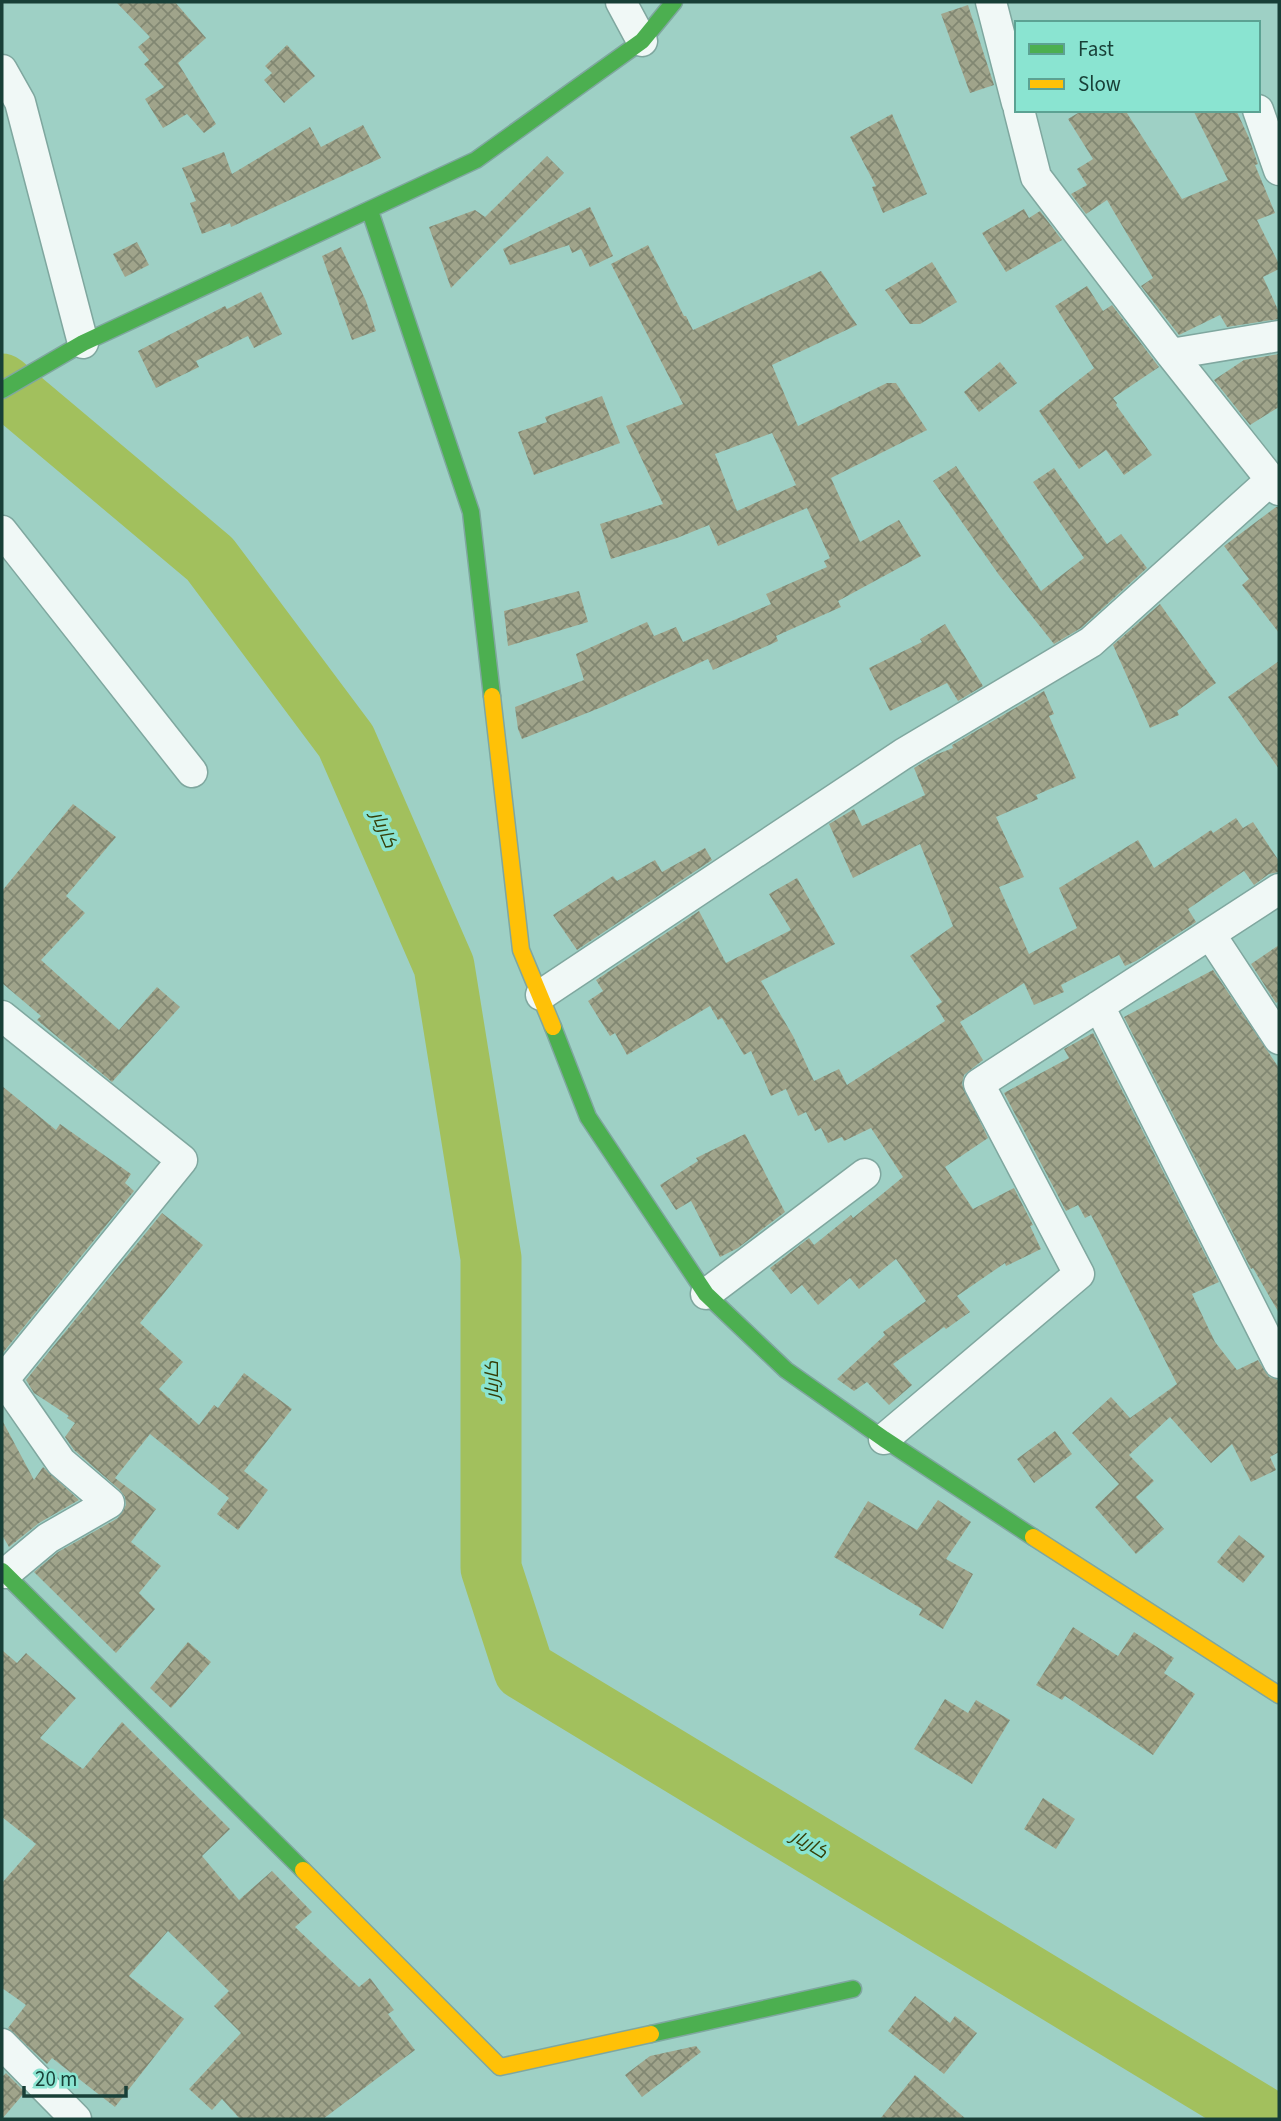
<svg xmlns="http://www.w3.org/2000/svg" width="1281" height="2121" font-family="'Source Sans 3',Cairo,sans-serif">
<style>
.lines{fill:none;stroke-linecap:round;stroke-linejoin:round}
.river{stroke:#a2c05d;stroke-width:61}
.building{fill:url(#building-cross-hatch);fill-rule:evenodd}
.street-casing{stroke:#7fa79f;stroke-width:33}
.fast-casing{stroke:#7fa79f;stroke-width:19}
.slow-casing{stroke:#7fa79f;stroke-width:19}
.street{stroke:#f0f8f6;stroke-width:30}
.fast{stroke:#4caf50;stroke-width:16}
.slow{stroke:#ffc107;stroke-width:16}
.labels{text-anchor:middle;stroke-width:7;stroke-linejoin:round;paint-order:stroke}
.water-label{font-size:19px;font-style:italic;fill:#353e07;stroke:#8ae4d1}
</style>
<defs>
<pattern id="building-cross-hatch" width="8" height="8" patternUnits="userSpaceOnUse" patternTransform="scale(1.75)"><rect width="8" height="8" fill="#a0a48b"/><path d="M0 0l8 8M0 8l8-8" fill="none" stroke="#818772"/></pattern>
</defs>
<rect width="100%" height="100%" fill="#9ed0c5"/>
<g class="lines">
<path class="river" d="M2 384 210 559 346 741 444 966 491 1258V1568L524 1670 1266 2119"/>
</g>
<path class="building" d="M116 2H175L206 38 178 63 216 124 204 133 187 114 163 128 145 99 164 87 144 64 149 60 138 47 150 37Z
M968 5 994 85 970 93 941 14Z
M287 45 315 76 284 103 264 80 272 73 265 66Z
M1083 110H1125L1182 199 1228 180 1193 110H1236L1249 138 1258 164 1255 165 1275 213 1257 220 1279 264V269L1263 277 1279 312V319L1227 327 1220 315 1179 335 1141 286 1153 278 1107 200 1086 214 1071 194 1087 185 1077 169 1093 159 1068 119Z
M892 114 927 194 883 213 872 187 876 186 850 137Z
M363 125 381 158 231 227 230 223 202 234 190 203 196 201 182 168 224 152 232 174 310 127 321 147Z
M547 156 564 173 451 288 429 227 475 210 485 217Z
M590 207 613 256 590 267 581 249 572 253 569 245 510 265 503 249Z
M1024 209 1029 218 1040 211 1062 240 1006 272 982 233Z
M137 242 149 265 125 277 113 254Z
M648 245 684 316H686L693 330 821 271 857 325 772 365 798 426 887 383H896L927 430 831 478 860 542 899 520 921 556 838 601 841 607 776 636 778 641 713 670 708 659 602 707 522 739 518 729 515 707 584 680 576 654 647 622 654 636 676 627 683 642 771 604 766 594 827 567 824 561 830 558 807 508 718 546 709 525 677 538 611 559 600 524 663 504 626 426 683 404 611 264ZM772 433 796 485 737 511 715 454Z
M341 247 366 301 376 331 352 340 322 256Z
M932 262 957 302 920 324H910L885 290Z
M1087 286 1103 311 1112 305 1159 367 1113 398 1117 403 1116 405 1152 455 1124 475 1106 450 1079 469 1039 411 1094 368 1055 306Z
M261 292 282 334 254 348 248 336 196 361 199 367 156 388 138 351 225 306 227 309Z
M1279 354V407L1250 425 1214 380 1244 360Z
M1000 362 1017 383 979 412 964 392Z
M602 396 620 443 534 475 518 432 547 422 545 417Z
M956 466 1041 591 1084 558 1033 482 1054 468 1107 544 1121 534 1147 568 1081 628 1054 644 999 575 933 481Z
M1276 507H1279V633L1242 585 1249 579 1224 546Z
M579 591 588 622 508 646 504 611Z
M1160 604 1216 683 1177 711 1179 715 1150 728 1113 645Z
M945 624 983 686 958 701 947 683 890 711 869 668 922 642 920 639Z
M1279 661V769L1228 697Z
M1044 691 1054 714 1049 716 1076 778 1036 795 1038 799 996 817 1024 877 999 887 1029 954 1077 928 1059 888 1138 840 1154 868 1211 830 1213 833 1236 818 1243 828 1253 822 1279 861V872L1269 874 1254 885 1244 871 1188 909 1196 922 1136 961 1125 966 1119 955 1061 985 1064 992 1034 1005 1024 983 960 1022 983 1060 964 1075 962 1084 988 1138 945 1167 973 1209 1014 1188 1033 1225 1030 1226 1041 1249 1006 1266 1005 1263 957 1296 970 1312 946 1329 944 1327 893 1364 912 1385 889 1405 867 1382 854 1391 837 1379 885 1335 883 1332 926 1301 896 1259 859 1289 850 1278 818 1305 802 1285 791 1294 770 1268 809 1238 814 1245 851 1215 853 1218 903 1177 871 1128 844 1141 842 1137 828 1143 821 1128 815 1131 806 1112 798 1116 786 1089 771 1096 751 1051 744 1055 722 1018 718 1020 710 1006 627 1055 615 1033 610 1036 588 1001 603 991 596 980 699 911 726 963 791 930 769 894 797 878 835 944 761 981 793 1036 814 1081 839 1069 847 1085 945 1021 936 1006 942 1002 910 956 953 926 920 844 853 878 829 824 854 809 862 826 925 795 914 768 935 755 953 748 952 745Z
M73 804 116 837 66 896 85 913 41 960 119 1030 157 987 180 1007 112 1082 37 1020 41 1016 2 983V891Z
M705 848 712 860 577 950 553 915 613 876 617 881 655 860 662 872Z
M1279 945V1001L1276 1003 1251 964Z
M1213 970 1279 1068V1313L1253 1268 1251 1269 1124 1017Z
M1093 1033 1219 1282 1192 1294 1215 1342 1237 1370 1258 1360 1269 1377 1279 1380V1452L1270 1457 1276 1470 1251 1482 1232 1444 1211 1463 1170 1417 1129 1455 1154 1481 1136 1497 1164 1529 1136 1554 1095 1507 1119 1484 1072 1433 1111 1397 1130 1418 1177 1384 1091 1215 1085 1218 1078 1205 1066 1211 1004 1093 1069 1058 1064 1049Z
M2 1086 56 1130 60 1124 131 1174 125 1183 134 1191 2 1354Z
M745 1134 785 1212 738 1248 720 1257 691 1201 676 1210 660 1185 698 1161 696 1158Z
M162 1213 203 1245 140 1323 183 1362 159 1389 199 1425 214 1405 218 1408 244 1373 292 1409 244 1471 268 1490 238 1530 217 1514 229 1498 150 1434 115 1478 156 1509 131 1542 161 1566 139 1593 155 1609 116 1653 34 1572 58 1552 118 1518 126 1505 125 1497 120 1490 74 1450 65 1437 75 1423 67 1418 69 1416 34 1393 26 1380Z
M2 1420 34 1480 43 1467 79 1500 39 1523 9 1547 2 1535Z
M1055 1431 1072 1454 1034 1483 1017 1459Z
M938 1500 971 1522 946 1559 973 1574 943 1629 919 1615 922 1609 834 1557 868 1501 917 1530Z
M1239 1535 1265 1556 1243 1583 1217 1562Z
M1073 1627 1118 1656 1134 1632 1174 1658 1164 1673 1195 1694 1153 1755 1065 1696 1062 1700 1036 1685Z
M188 1642 211 1662 171 1708 150 1688Z
M2 1650 17 1663 26 1653 76 1698 40 1738 83 1769 122 1722 230 1829 202 1856 239 1900 272 1871 312 1912 295 1927 359 1987 370 1978 394 2010 388 2014 415 2050 323 2119H240L222 2099 212 2110 189 2089 241 2033 214 2006 229 1991 168 1931 129 1976 184 2019 115 2107 52 2058 47 2064 8 2028 26 2005 2 1988V1883L36 1844 2 1817Z
M945 1699 968 1713 976 1700 1010 1720 972 1784 914 1749Z
M1043 1798 1075 1819 1056 1849 1024 1829Z
M915 1996 950 2023 955 2016 977 2033 944 2074 888 2031Z
M696 2046 701 2052 642 2097 625 2075 650 2056Z
M6 2073 25 2092 2 2119V2077Z
M915 2075 966 2119H880Z"/>
<g class="lines">
<defs>
<path id="street" d="M621 2 642 41
M991 2 1017 103
M2 70 20 102 83 343
M1019 110 1036 177 1171 354 1279 490
M1258 110 1279 170
M1171 354 1279 336
M2 531 192 772
M1210 934 1279 1039
M541 995 903 754 1091 642 1271 480
M1099 1006 1279 1363
M2 1016 182 1160 4 1379
M706 1294 865 1174
M2 1377 61 1462 109 1503 48 1538 6 1573
M884 1439 1079 1274 979 1084 1279 889
M2 2044 76 2119"/>
<path id="fast" d="M370 211 471 512 492 696
M2 390 83 343 476 160 642 41 674 2
M553 1027 588 1117 706 1294 786 1370 884 1439 1033 1537
M2 1571 303 1870
M651 2034 853 1989"/>
<path id="slow" d="M492 696 521 950 553 1027
M1033 1537 1279 1695
M303 1870 500 2067 651 2034"/>
</defs>
<use href="#street" class="street-casing"/>
<use href="#fast" class="fast-casing"/>
<use href="#slow" class="slow-casing"/>
<use href="#street" class="street"/>
<use href="#fast" class="fast"/>
<use href="#slow" class="slow"/>
</g>
<g class="labels">
<g class="water-label">
<text transform="translate(385 829) rotate(67)" y="7">کاربار</text>
<text transform="translate(491 1380) rotate(-90)" y="7">کاربار</text>
<text transform="translate(810 1843) rotate(31)" y="7">کاربار</text>
</g>
</g>
<rect width="1281" height="2121" fill="none" stroke="#183f37" stroke-width="7"/>
<rect x="1015" y="21" width="245" height="91" fill="#8ae4d1" stroke="#5ca293" stroke-width="2"/>
<rect x="1029" y="44" width="35" height="10" fill="#4caf50" stroke="#5ca293" stroke-width="2"/>
<text x="1078" y="56" font-size="21" fill="#183f37">Fast</text>
<rect x="1029" y="79" width="35" height="10" fill="#ffc107" stroke="#5ca293" stroke-width="2"/>
<text x="1078" y="91" font-size="21" fill="#183f37">Slow</text>
<path d="M24 2086v10h102v-10" fill="none" stroke="#183f37" stroke-width="3.5"/>
<text x="35" y="2086" font-size="21" fill="#183f37" stroke="#8ae4d1" stroke-width="5" paint-order="stroke">20 m</text>
</svg>
